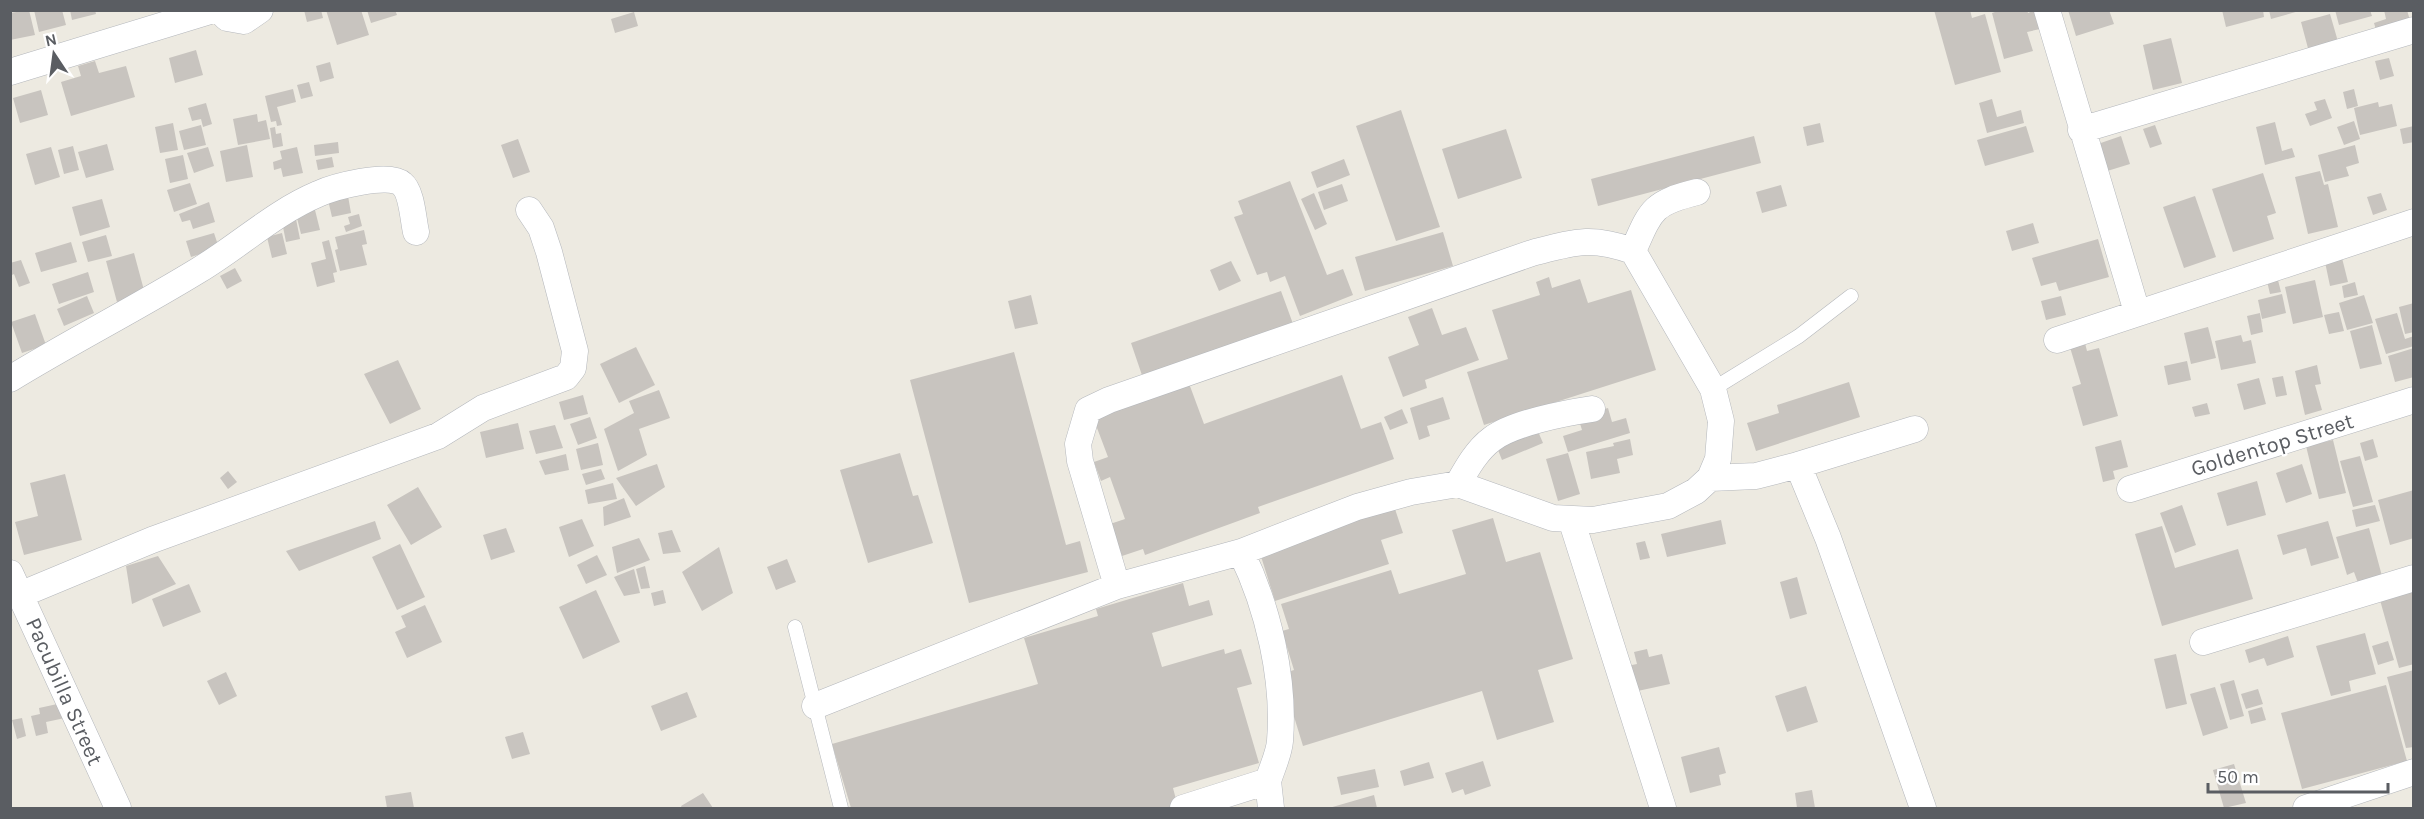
<svg xmlns="http://www.w3.org/2000/svg" width="2424" height="819" font-family="Karla,sans-serif">
<style>
.building{fill:#c8c4bf}
.lines{fill:none;stroke-linecap:round;stroke-linejoin:round}
.service-casing{stroke:#b4b7bc;stroke-width:15}
.minor-casing{stroke:#b4b7bc;stroke-width:27}
.service{stroke:#fff;stroke-width:14}
.minor{stroke:#fff;stroke-width:26}
.labels{text-anchor:middle;stroke-width:4.5;stroke-linejoin:round;paint-order:stroke}
.street-label{font-size:22px;fill:#5a5d62;stroke:#fff}
</style>
<rect width="100%" height="100%" fill="#edeae1"/>
<path class="building" d="M29 10 35 35 10 40V13Z
M34 10H62L66 25 39 32Z
M70 10H95L96 14 72 20Z
M304 10H321L323 18 307 22Z
M326 10H361L369 35 337 45Z
M367 10H395L397 15 371 23Z
M1934 10H1970L1972 18 1985 14 2001 72 1955 85Z
M2001 10H2027L2028 13 2035 10 2040 29 2027 32 2033 51 2004 59 1992 13Z
M2068 10H2109L2114 24 2076 36Z
M2222 10H2263L2264 17 2226 27Z
M2269 10H2299V11L2271 19Z
M2335 10H2370L2372 16 2339 25Z
M2384 10H2407L2413 31 2379 40 2374 23 2386 19Z
M634 12 638 26 615 33 611 19Z
M2330 14 2339 45 2309 52 2301 22Z
M2171 38 2182 83 2153 90 2143 45Z
M196 50 203 75 175 83 169 58Z
M2389 58 2394 76 2380 80 2375 61Z
M95 61 99 73 126 66 135 97 71 116 61 82 81 76 78 66Z
M330 62 334 78 320 82 316 66Z
M309 82 313 96 301 99 297 85Z
M293 89 296 102 277 107 282 125 277 126 276 121 271 122 265 96Z
M2354 89 2358 106 2347 109 2343 92Z
M41 90 48 115 20 123 13 98Z
M1992 99 1997 117 2021 110 2024 123 1987 133 1979 103Z
M2325 99 2332 118 2310 126 2305 114 2317 110 2314 102Z
M2378 102 2379 107 2392 104 2397 126 2360 135 2354 108Z
M206 103 212 124 203 127 201 119 192 121 188 108Z
M1401 110 1440 227 1396 241 1356 126Z
M257 114 258 122 266 120 270 139 238 145 233 119Z
M2354 121 2360 139 2344 145 2337 127Z
M2275 122 2282 151 2292 148 2295 157 2265 165 2256 127Z
M173 123 178 150 160 153 155 127Z
M1820 123 1824 142 1807 146 1803 127Z
M201 125 206 145 184 150 179 131Z
M2155 125 2162 144 2150 148 2143 129Z
M2026 126 2034 152 1985 166 1977 140Z
M2414 126V142L2403 144 2400 129Z
M275 127 276 134 281 133 283 146 273 148 270 128Z
M1506 129 1522 178 1458 199 1442 149Z
M1754 136 1761 163 1598 206 1591 179Z
M2121 136 2130 164 2104 172 2095 145Z
M518 139 530 172 513 178 501 145Z
M338 142 339 153 315 156 314 145Z
M107 144 114 170 86 178 78 152Z
M247 145 253 177 226 182 220 151Z
M2355 145 2359 163 2346 167 2349 176 2325 182 2318 155Z
M73 146 79 170 64 174 58 150Z
M51 147 60 177 35 185 26 154Z
M208 147 214 166 194 173 187 153Z
M297 147 303 173 283 177 281 168 274 170 273 162 282 159 280 151Z
M183 155 188 179 170 183 165 159Z
M332 157 334 167 318 170 316 160Z
M1344 159 1350 175 1317 188 1311 172Z
M2320 171 2324 185 2328 184 2338 227 2308 234 2295 177Z
M2263 173 2276 213 2267 216 2274 239 2233 252 2212 189Z
M1290 181 1327 275 1343 269 1353 295 1300 316 1285 276 1270 282 1267 272 1257 275 1234 217 1243 214 1238 201Z
M190 183 197 204 174 212 167 190Z
M1342 184 1348 201 1324 210 1318 192Z
M1781 185 1787 206 1762 213 1756 192Z
M1314 193 1327 224 1315 230 1301 199Z
M2381 193 2387 210 2373 215 2367 197Z
M348 196 351 213 332 217 328 200Z
M2195 196 2216 257 2184 268 2163 207Z
M102 199 110 227 80 236 72 207Z
M209 202 215 222 193 229 190 220 182 222 179 214Z
M314 206 320 230 301 234 295 210Z
M359 214 362 226 346 232 344 226 350 224 348 217Z
M296 219 300 239 286 242 282 222Z
M2033 223 2039 243 2012 251 2006 231Z
M364 230 367 244 362 245 367 265 340 271 335 250 338 249 335 237Z
M1443 232 1453 266 1365 291 1355 257Z
M214 233 219 248 191 257 186 241Z
M282 233 287 254 272 258 267 237Z
M106 235 112 256 88 262 82 242Z
M2098 239 2109 277 2059 291 2056 282 2041 286 2032 258Z
M329 240 337 272 333 273 335 282 317 287 311 263 326 259 322 242Z
M71 242 77 262 41 272 35 253Z
M134 253 145 294 117 302 106 261Z
M2342 258 2348 282 2330 286 2325 262Z
M21 260 30 283 19 287 14 274 10 276V263Z
M1231 261 1241 281 1219 291 1210 270Z
M235 268 242 281 227 289 220 276Z
M88 272 94 292 59 304 52 284Z
M1549 277 1552 288 1580 279 1588 303 1631 290 1656 370 1484 425 1467 372 1508 359 1492 310 1540 295 1536 282Z
M2278 280 2281 292 2270 294 2267 281Z
M2315 280 2323 317 2293 324 2285 287Z
M2355 282 2358 295 2344 298 2342 286Z
M1281 291 1296 332 1145 384 1131 343Z
M2282 294 2286 313 2262 319 2258 300Z
M1031 295 1038 324 1015 329 1008 301Z
M2364 295 2373 323 2347 330 2339 303Z
M87 296 94 313 64 326 57 309Z
M2061 296 2066 315 2046 320 2041 301Z
M2414 303V332L2405 334 2399 307Z
M1432 308 1442 335 1466 327 1479 360 1425 380 1427 388 1403 397 1388 357 1419 345 1408 317Z
M2339 312 2344 331 2329 334 2324 315Z
M2260 313 2263 332 2251 335 2247 316Z
M2397 313 2405 339 2414 336V346L2386 354 2375 319Z
M35 314 46 345 22 353 11 322Z
M2372 325 2382 364 2360 369 2350 331Z
M2208 327 2216 358 2191 364 2184 333Z
M2241 335 2243 342 2251 340 2256 363 2221 370 2215 341Z
M2084 339 2087 351 2099 348 2118 416 2083 426 2072 387 2081 384 2069 344Z
M636 347 655 385 619 403 600 364Z
M2414 348V377L2395 382 2388 356Z
M1014 352 1066 545 1080 541 1088 572 969 603 910 380Z
M398 360 421 409 390 424 364 374Z
M2187 361 2191 380 2168 385 2164 366Z
M2317 365 2321 384 2315 385 2322 410 2305 415 2295 371Z
M1342 375 1361 429 1381 422 1394 459 1258 507 1260 513 1145 555 1143 549 1122 556 1110 524 1125 519 1110 477 1101 481 1094 462 1108 457 1091 412 1187 378 1204 424Z
M2283 376 2287 395 2276 397 2272 378Z
M2259 378 2266 404 2244 410 2237 384Z
M1849 382 1860 417 1756 451 1747 423 1779 413 1777 405Z
M659 390 670 418 639 429 647 455 618 471 604 429 634 413 629 401Z
M583 395 588 414 564 420 559 402Z
M1443 397 1450 419 1427 426 1430 436 1419 440 1410 408Z
M2207 403 2210 414 2195 417 2192 407Z
M1608 408 1612 422 1626 418 1630 433 1568 452 1563 436 1582 430 1578 417Z
M1402 409 1408 423 1390 430 1384 417Z
M590 417 597 438 578 445 570 424Z
M518 423 524 449 486 458 480 432Z
M555 425 563 448 536 454 529 431Z
M1537 429 1543 443 1502 460 1496 445Z
M1630 439 1633 455 1617 459 1620 473 1591 479 1586 452 1614 446 1613 443Z
M2373 439 2378 457 2365 461 2360 443Z
M2121 440 2128 467 2113 471 2115 479 2103 482 2095 447Z
M2333 440 2346 493 2319 499 2306 446Z
M598 443 603 465 581 470 576 449Z
M900 453 913 496 918 495 933 543 868 563 840 470Z
M1568 453 1580 494 1558 501 1546 459Z
M566 454 569 470 545 475 539 461Z
M2360 456 2373 502 2353 507 2340 461Z
M657 464 665 487 636 506 616 478Z
M2302 464 2312 494 2286 503 2276 473Z
M601 469 605 479 586 485 582 474Z
M228 471 237 482 228 489 220 478Z
M65 474 82 540 24 555 15 522 38 516 30 483Z
M2257 481 2266 515 2227 526 2217 493Z
M613 483 617 499 588 504 585 490Z
M418 487 442 527 411 545 387 505Z
M2414 490V538L2390 545 2378 500Z
M624 498 631 517 604 526 603 507Z
M2182 505 2196 545 2175 553 2160 513Z
M2375 505 2380 521 2356 527 2352 510Z
M1394 506 1403 533 1381 540 1389 564 1275 601 1259 550Z
M1493 518 1506 562 1540 552 1573 659 1538 670 1554 722 1497 740 1482 691 1303 746 1281 674 1294 670 1282 631 1289 629 1281 604 1391 570 1399 594 1466 574 1452 530Z
M582 519 594 546 569 557 559 527Z
M1721 520 1726 544 1667 557 1661 534Z
M375 521 381 539 299 571 286 551Z
M2328 521 2339 558 2311 566 2306 548 2283 555 2277 535Z
M2162 526 2175 568 2238 549 2253 599 2162 626 2135 534Z
M506 528 515 552 491 560 483 535Z
M2369 528 2382 576 2358 583 2354 572 2347 575 2336 537Z
M672 530 681 552 663 554 658 533Z
M639 538 650 560 617 573 612 547Z
M1645 541 1650 558 1640 560 1636 543Z
M400 544 425 597 397 610 372 557Z
M719 547 733 593 702 611 682 572Z
M597 555 607 575 586 584 577 565Z
M158 556 176 584 132 604 126 566Z
M787 559 796 582 776 590 767 567Z
M645 566 650 588 641 589 636 569Z
M634 569 640 593 624 596 614 577Z
M1797 577 1807 614 1790 619 1780 582Z
M1183 583 1189 606 1209 600 1213 615 1152 633 1162 667 1224 649 1225 654 1241 649 1252 684 1237 688 1259 763 1173 788 1178 807 1174 808H851L832 744 1038 684 1024 638 1098 616 1096 609Z
M189 584 201 612 163 627 152 599Z
M596 590 620 642 583 659 559 607Z
M663 590 666 603 654 606 651 593Z
M2414 591V664L2399 668 2380 600Z
M425 605 442 642 407 658 395 632 406 627 401 616Z
M2365 633 2376 674 2349 681 2351 691 2331 696 2316 646Z
M2288 636 2294 657 2267 666 2264 658 2249 663 2245 650Z
M2388 641 2394 660 2378 665 2372 646Z
M1647 649 1649 657 1662 654 1670 684 1633 692 1627 666 1637 664 1634 652Z
M2176 654 2187 704 2166 709 2154 659Z
M2414 670V747L2406 748 2387 677Z
M226 672 237 696 219 705 207 681Z
M2234 680 2244 716 2230 720 2220 684Z
M2386 685 2407 761 2302 789 2281 713Z
M1806 686 1818 722 1787 732 1775 696Z
M2215 687 2228 728 2203 736 2190 694Z
M2258 689 2263 704 2246 709 2241 694Z
M687 692 697 717 661 731 651 706Z
M62 703 65 718 46 722 48 733 36 736 31 716 40 714 39 708Z
M2262 707 2266 720 2251 724 2248 711Z
M22 718 26 736 17 739 12 720Z
M523 732 530 754 512 759 505 737Z
M1719 747 1726 773 1719 775 1721 785 1690 793 1681 757Z
M1483 761 1491 786 1465 795 1463 789 1452 793 1445 773Z
M1429 762 1434 778 1404 786 1400 771Z
M2234 764 2246 803 2224 808 2213 770Z
M1375 769 1379 787 1341 795 1337 777Z
M1812 790 1815 808H1797L1795 793Z
M411 792 414 808H387L385 796Z
M703 793 713 808H682L681 806Z
M1374 795 1377 808H1329Z"/>
<g class="lines">
<defs>
<path id="service" d="M1713 389 1799 336 1851 296
M795 627 841 808"/>
<path id="minor" d="M219 10 227 18 244 21 260 10
M2047 10 2137 312
M10 72 213 10
M2081 130 2414 30
M1633 251C1651 210 1652 203 1697 192
M2057 340 2414 222
M10 379C72 341 137 308 199 270 239 246 275 212 318 194 333 187 389 172 402 184 412 192 413 219 416 232
M1915 429 1798 465 1828 538 1923 808
M1710 478 1756 476 1798 465
M1458 484C1467 468 1477 450 1492 439 1513 423 1565 413 1592 409
M2130 489 2414 400
M1571 519 1663 808
M10 573 118 808
M22 594 152 540 438 436 483 408 566 377 573 368 575 351 549 252 541 228 529 210
M2203 642 2414 578
M815 706 1117 586 1241 552 1357 507 1411 492 1458 484 1553 518 1593 520 1668 506 1696 491 1710 478 1718 459 1721 421 1713 389 1633 251C1590 236 1575 242 1532 253L1109 400 1088 410 1078 444 1080 461 1117 586
M1268 781 1271 808
M1183 808 1268 781C1272 768 1279 754 1280 741 1285 679 1268 607 1241 552
M2306 808 2414 772"/>
</defs>
<use href="#service" class="service-casing"/>
<use href="#minor" class="minor-casing"/>
<use href="#service" class="service"/>
<use href="#minor" class="minor"/>
</g>
<g class="labels">
<g class="street-label">
<text transform="translate(2272 444) rotate(-17)" y="8">Goldentop Street</text>
<text transform="translate(65 691) rotate(66)" y="8">Pacubilla Street</text>
</g>
</g>
<rect width="2424" height="819" fill="none" stroke="#5a5d62" stroke-width="24"/>
<g transform="translate(54 54) rotate(347)" stroke="#ffffff" stroke-width="4.5" paint-order="stroke">
<path d="M0-4.5L10 22L0 15L-10 22Z" fill="#5a5d62"/>
<text y="-9" font-size="16" font-weight="bold" text-anchor="middle" fill="#5a5d62">N</text>
</g>
<path d="M2208 783v9h180v-9" fill="none" stroke="#5a5d62" stroke-width="3"/>
<text x="2217" y="783" font-size="18" fill="#5a5d62" stroke="#ffffff" stroke-width="4.5" paint-order="stroke">50 m</text>
</svg>
